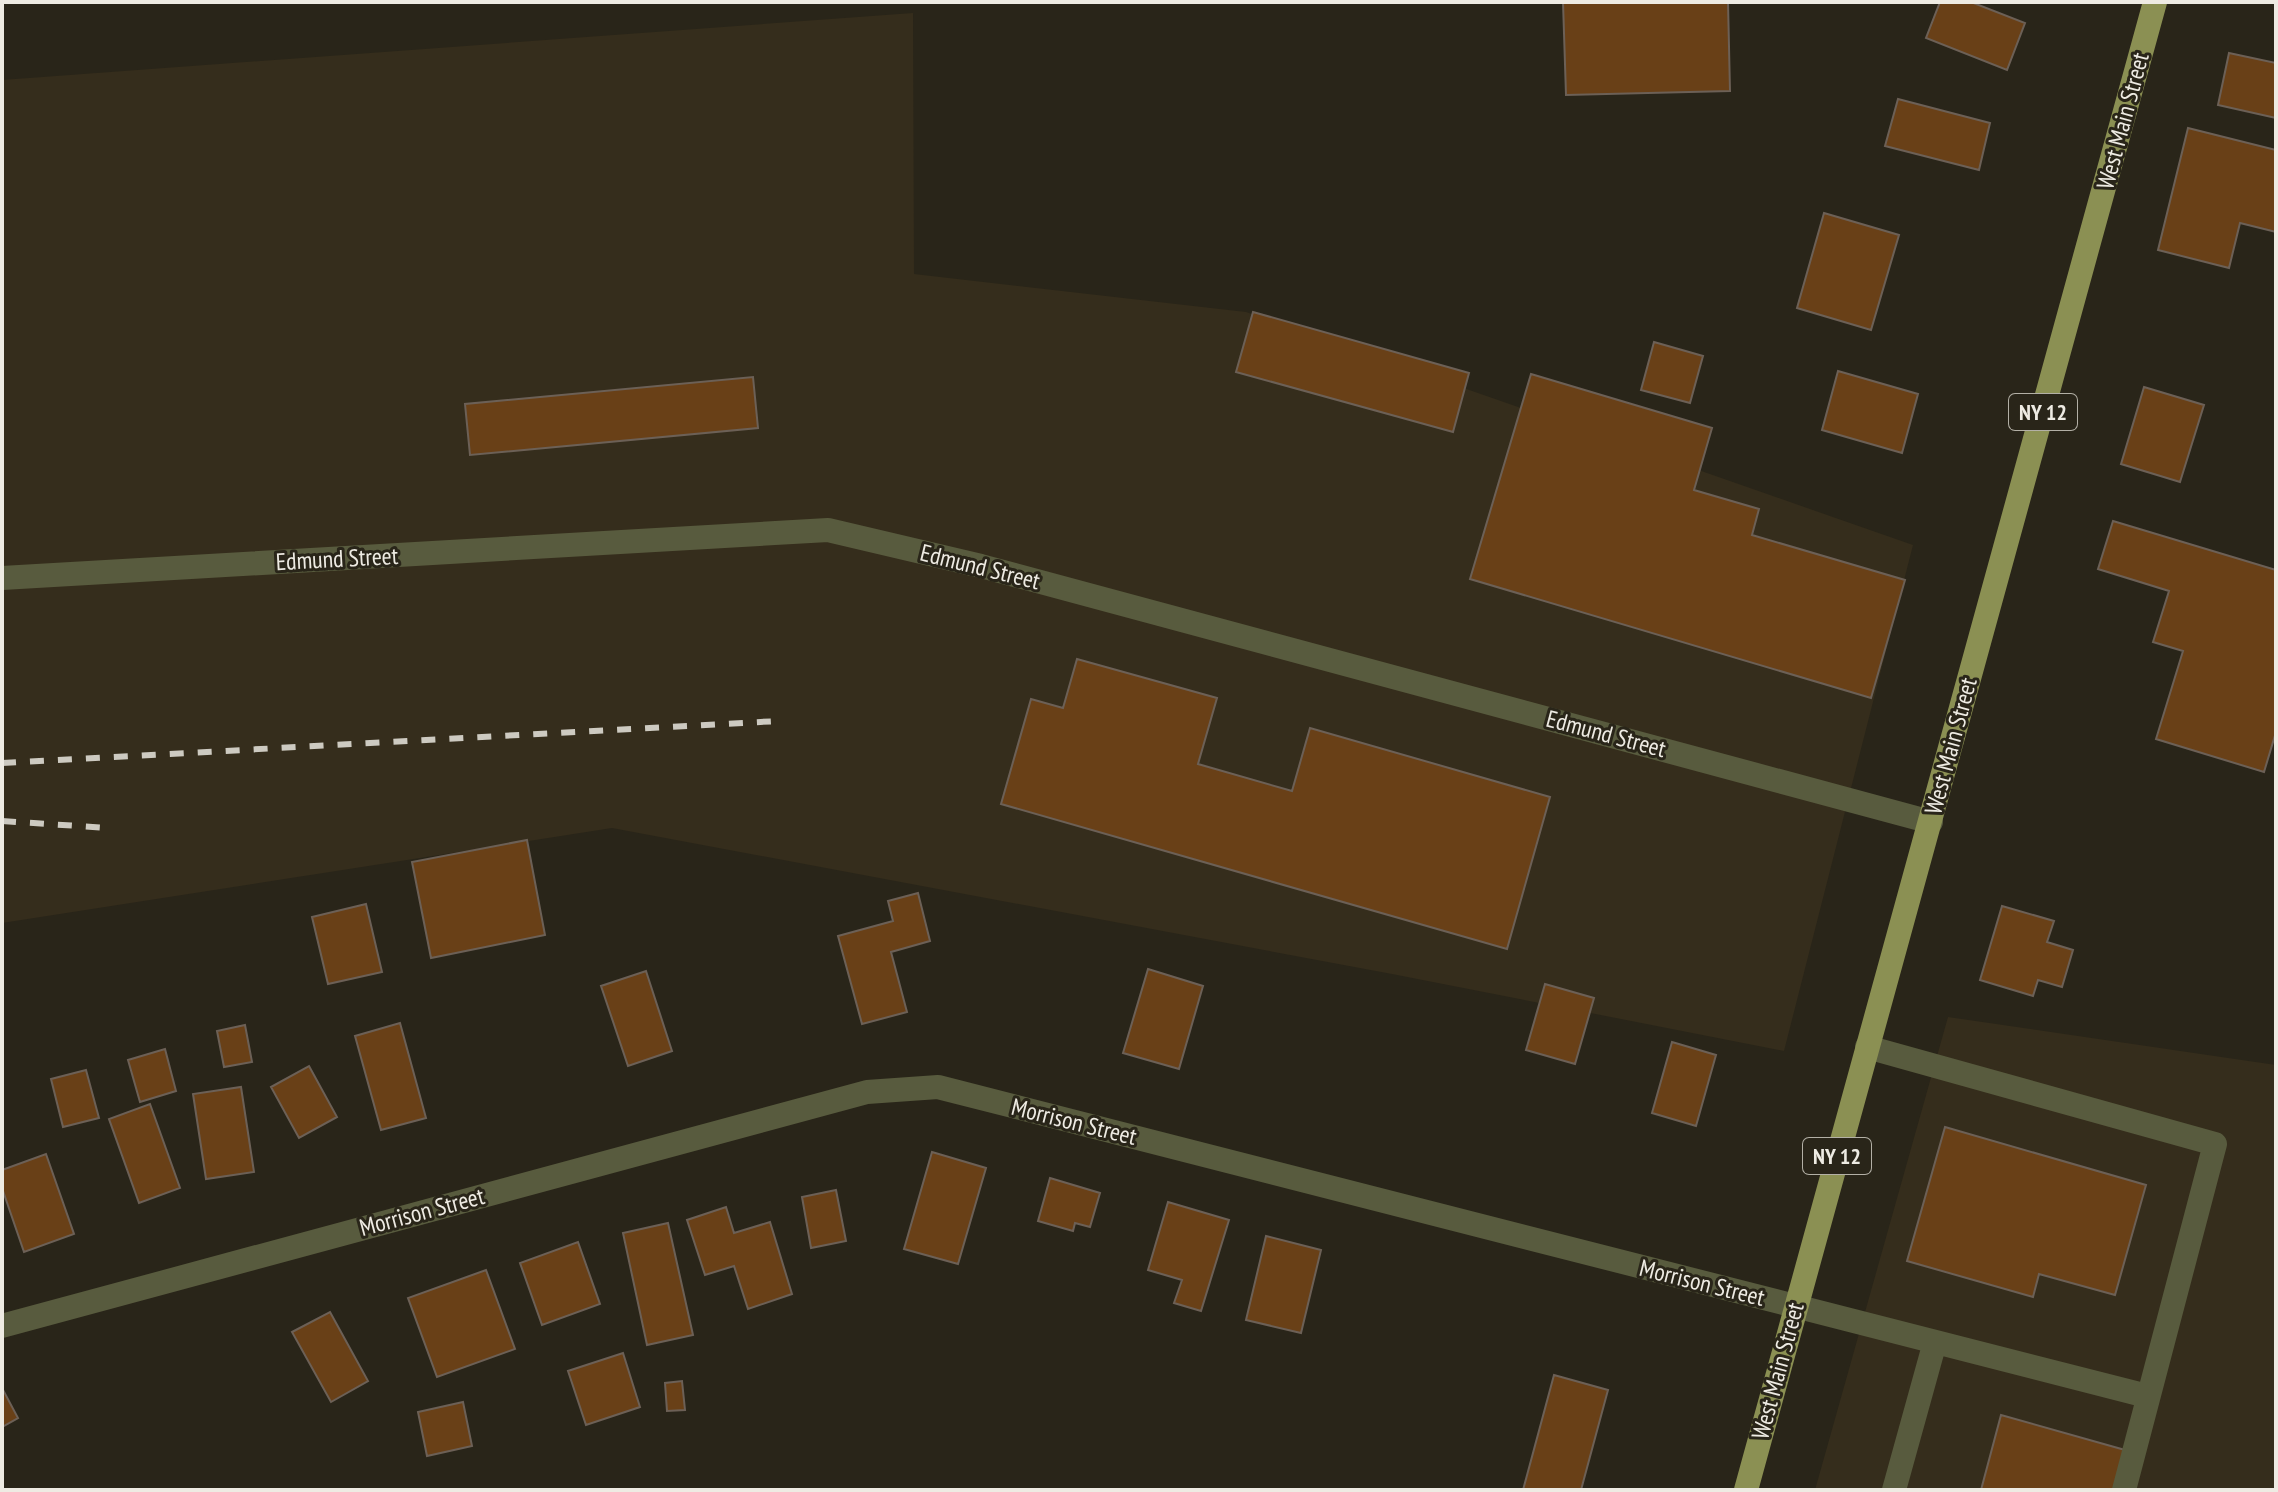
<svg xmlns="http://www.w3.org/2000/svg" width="2278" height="1492" font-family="'PT Sans Narrow',sans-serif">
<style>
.built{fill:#352d1c}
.building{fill:#694017;stroke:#6c6056;stroke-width:2}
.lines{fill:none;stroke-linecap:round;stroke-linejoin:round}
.minor{stroke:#585b3e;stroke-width:24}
.major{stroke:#8b9053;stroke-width:24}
.rail{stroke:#cdcac1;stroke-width:6;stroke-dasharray:14 14;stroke-linecap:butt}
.labels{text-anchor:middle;stroke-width:6;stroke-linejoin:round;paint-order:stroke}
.shield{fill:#292519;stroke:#b3b0a6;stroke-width:2}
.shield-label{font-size:22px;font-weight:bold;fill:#eeebe3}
.street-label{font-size:24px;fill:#eeebe3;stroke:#292519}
</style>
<rect width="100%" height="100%" fill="#292519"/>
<path class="built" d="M913 13 914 274 1246 312 1913 545 1784 1051 1392 974 612 828 2 923V80Z
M1948 1017 2276 1065V1490H1815Z"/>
<path class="building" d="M1563 2H1728L1730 91 1566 95Z
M1940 2H1971L2025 23 2007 70 1926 38Z
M2229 53 2276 63V118L2218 105Z
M1898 99 1990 123 1979 170 1885 146Z
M2188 128 2276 150V232L2240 223 2229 268 2158 250Z
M1824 213 1899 235 1871 330 1797 308Z
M1253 312 1469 373 1453 432 1236 372Z
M1654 342 1703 356 1690 403 1641 390Z
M1838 371 1918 394 1902 453 1822 430Z
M1531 374 1712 428 1694 490 1759 509 1752 535 1905 580 1871 698 1470 579Z
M753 377 758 428 470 455 465 404Z
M2144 387 2204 405 2180 482 2121 464Z
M2113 521 2276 570V732L2264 772 2156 739 2183 651 2153 642 2169 591 2098 569Z
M1077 659 1217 698 1198 764 1292 791 1310 728 1550 797 1507 949 1001 804 1031 699 1063 708Z
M527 840 545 935 431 958 412 862Z
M918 893 930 941 891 952 907 1012 862 1024 838 936 893 921 888 901Z
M366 904 382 972 328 984 312 917Z
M2002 906 2054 921 2047 942 2073 950 2062 987 2038 980 2033 996 1980 980Z
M1148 969 1203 986 1179 1069 1123 1053Z
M646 971 672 1051 628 1066 601 986Z
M1545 984 1594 998 1575 1064 1526 1050Z
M400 1023 426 1118 381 1130 355 1036Z
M245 1025 252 1062 224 1067 217 1031Z
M1672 1042 1716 1055 1696 1126 1652 1113Z
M165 1049 176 1091 140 1102 128 1060Z
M309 1066 337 1117 299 1138 271 1087Z
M86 1070 99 1118 63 1127 51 1079Z
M241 1087 254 1172 206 1179 193 1094Z
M150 1104 180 1188 139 1203 109 1119Z
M1945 1127 2146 1185 2115 1295 2039 1274 2033 1297 1907 1261Z
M932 1152 986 1168 958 1264 904 1249Z
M46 1154 74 1234 24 1252 2 1188V1170Z
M1050 1178 1100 1193 1090 1227 1075 1223 1073 1231 1038 1221Z
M836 1190 846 1241 811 1248 802 1197Z
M1168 1202 1229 1220 1201 1311 1174 1303 1182 1280 1148 1270Z
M726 1207 734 1233 770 1222 792 1294 748 1309 734 1266 705 1275 687 1220Z
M668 1223 693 1335 647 1345 623 1233Z
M1266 1236 1321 1250 1301 1333 1246 1320Z
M578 1242 600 1304 542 1325 520 1263Z
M486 1270 515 1349 437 1377 408 1298Z
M330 1312 368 1381 331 1402 292 1332Z
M623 1353 640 1407 586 1425 568 1371Z
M1554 1375 1608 1390 1581 1490H1523Z
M682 1381 685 1410 667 1411 665 1383Z
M2 1388 18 1418 2 1427Z
M463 1402 472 1446 427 1456 418 1412Z
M2001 1415 2125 1450 2114 1490H1981Z"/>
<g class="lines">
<path class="minor" d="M2 578 828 530 981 566 1931 822
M1867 1047 2215 1144 2124 1490
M2 1326 867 1092 938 1087 2147 1396
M1894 1490 1935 1342"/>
<path class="major" d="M1746 1490 2155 2"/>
<path class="rail" d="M2 763 778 721
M2 821 108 828"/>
</g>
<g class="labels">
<g class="shield">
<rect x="2009" y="394" width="68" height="36" rx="6"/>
<rect x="1803" y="1138" width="68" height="36" rx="6"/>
</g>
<g class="shield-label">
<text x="2043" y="420">NY 12</text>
<text x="1837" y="1164">NY 12</text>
</g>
<g class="street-label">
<text transform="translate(2123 121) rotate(-75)" y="8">West Main Street</text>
<text transform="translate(337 559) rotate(-3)" y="8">Edmund Street</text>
<text transform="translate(980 567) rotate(14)" y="8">Edmund Street</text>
<text transform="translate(1606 734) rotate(15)" y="8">Edmund Street</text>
<text transform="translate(1951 746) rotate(-75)" y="8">West Main Street</text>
<text transform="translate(1074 1122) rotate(14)" y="8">Morrison Street</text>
<text transform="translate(422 1212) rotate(-15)" y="8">Morrison Street</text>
<text transform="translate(1702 1283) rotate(14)" y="8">Morrison Street</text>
<text transform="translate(1778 1371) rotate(-75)" y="8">West Main Street</text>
</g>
</g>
<rect width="2278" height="1492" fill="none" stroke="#eeebe3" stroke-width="8"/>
</svg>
